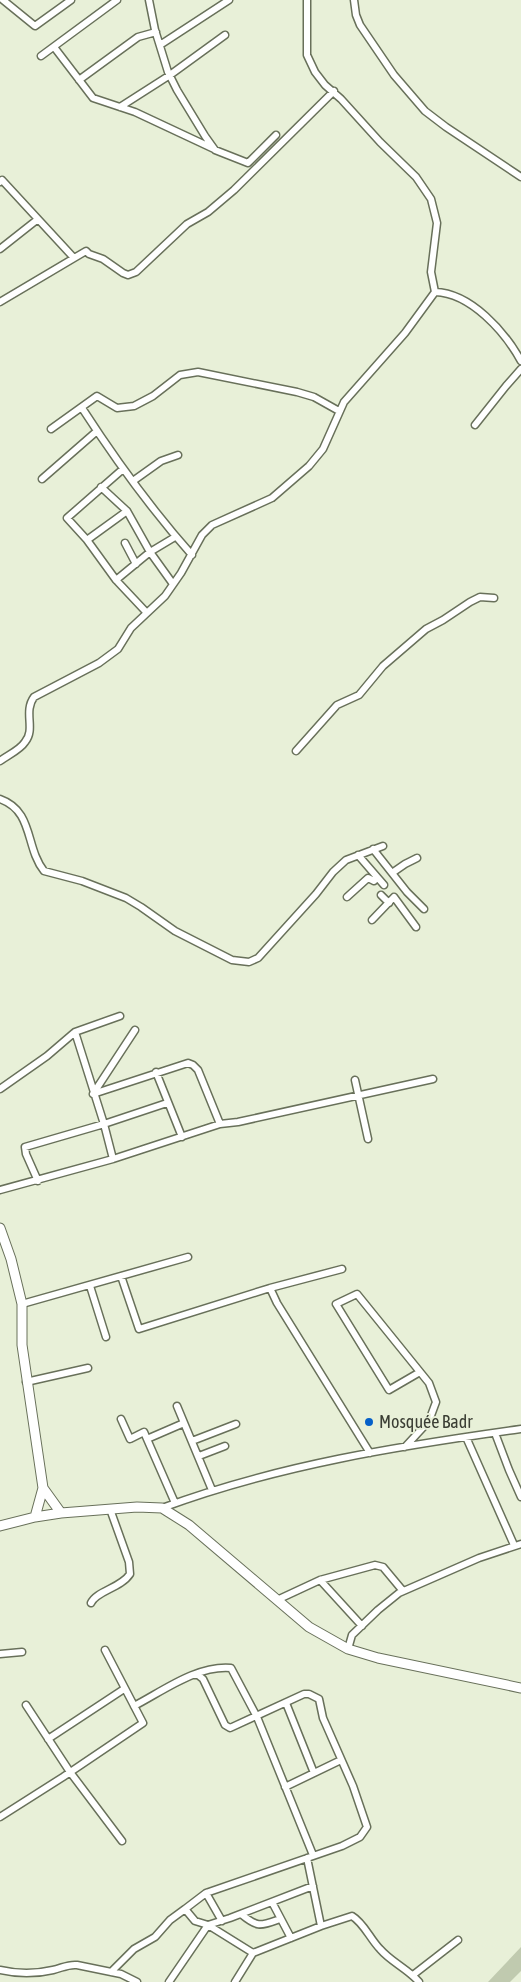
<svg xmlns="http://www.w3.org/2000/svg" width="521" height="1982" font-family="'Asap Condensed',sans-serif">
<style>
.green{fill:#c0caaf}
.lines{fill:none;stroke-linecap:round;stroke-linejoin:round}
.street-casing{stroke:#68705a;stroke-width:9}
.secondary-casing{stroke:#68705a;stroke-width:11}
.street{stroke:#fff;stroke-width:6}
.secondary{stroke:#fff;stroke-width:9}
.poi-dot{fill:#0560c9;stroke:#e8f0d8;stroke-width:2}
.labels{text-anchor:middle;stroke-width:4;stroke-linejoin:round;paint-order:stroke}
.poi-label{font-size:18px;fill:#3b3e34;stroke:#e8f0d8;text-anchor:start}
</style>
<rect width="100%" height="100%" fill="#e8f0d8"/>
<path class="green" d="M521 1947V1971L510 1982H488Z"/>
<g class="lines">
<defs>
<path id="street" d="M3 0 35 26 71 0
M149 0 155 30 168 72 177 90 205 136 215 150 248 163 276 135
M307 0V55L315 72 325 85 341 99 380 142 416 177 431 199 437 223 431 272 435 292
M354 0 356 15 360 25 394 75 425 111 446 127 521 177
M160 45 229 0
M54 47 93 98 135 112 214 149
M41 56 117 0
M79 80 138 37 156 32
M120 107 170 75 225 35
M0 182 2 180 74 258
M0 249 38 219
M0 302 86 251 89 254 103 259 123 273 128 275 136 272 187 224 208 212 234 190 334 91
M82 408C115 459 151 509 192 555
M475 425 506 386 521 369
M51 429 97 396 117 408 134 406 153 396 180 375 198 372 297 392 314 397 339 411
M123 469 67 518 87 540 116 580 147 613
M42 479 97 431
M133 481 161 461 178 455
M101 487 127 511 150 552 173 584
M87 540 127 511
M125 543 136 564
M116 580 150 552 175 537
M296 751 337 705 359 695 383 666 426 629 443 620 470 602 480 597 494 598
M0 761C8 755 20 750 25 742 36 729 23 712 34 697L99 663 118 649 131 628 165 596 181 573 202 535 212 525 272 498 309 466 323 449 344 402 405 333 435 292C471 293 505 332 521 361
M0 799C34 811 25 847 44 871L82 881 126 898 141 907 175 931 232 960 249 962 258 958 316 894 333 872 346 860 383 846
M373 849 407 892 424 909
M358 855 384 885
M392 873 405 864 417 858
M381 895 389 903
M347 897 368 878 374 881 377 878
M372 920 394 897 416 927
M75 1032 104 1124 113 1159
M156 1072 182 1137
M355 1080 368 1139
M0 1089 47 1056 75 1032 120 1016
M93 1094 188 1063 193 1065 198 1070 220 1124
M93 1094 135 1030
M38 1181 26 1154 25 1147 104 1124 167 1103
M0 1190 113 1159 220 1124 238 1122 433 1079
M121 1276 139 1329 270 1288 342 1269
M90 1286 106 1337
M270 1288 277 1303 370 1453
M22 1304 188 1257
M26 1382 88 1368
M177 1406 212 1490
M121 1419 130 1439 144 1432 147 1439
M495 1433 509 1470 521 1497
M466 1437 514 1545
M192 1441 236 1424
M405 1447 429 1421 436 1402 429 1383 357 1294 336 1304 389 1390 420 1372
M199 1456 225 1446
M175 1503 147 1439 184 1423
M162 1508C278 1465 399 1446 521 1429
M320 1580 362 1626
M277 1600 320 1580 375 1565 383 1567 403 1591
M91 1603C96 1591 121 1588 130 1574L129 1562 110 1509
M348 1649 352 1635 378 1610 399 1593 479 1558 521 1544
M0 1654 22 1652
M286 1703 314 1773
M26 1705 70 1772 122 1841
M134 1706C163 1691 197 1665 231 1668L257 1717 313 1855
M48 1739 124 1689
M285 1787 341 1760
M0 1817 63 1777 143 1723 105 1650
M307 1858 321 1926
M206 1893 222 1921
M272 1902 291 1938
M185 1909 206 1893 342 1846 360 1837 367 1827 353 1786 323 1718 319 1699 309 1694H304L230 1728 225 1725 203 1679 198 1675H193
M241 1914C258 1928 260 1926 280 1919
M0 1970C17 1974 36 1974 53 1970 62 1968 68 1964 77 1965L121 1974 137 1982
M111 1972 134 1949 155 1937 170 1920 185 1909 195 1921 208 1925 253 1953
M413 1975 458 1940
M169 1982 208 1925 230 1918 313 1886
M235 1982 253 1953 321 1926 352 1916C364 1923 370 1939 380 1949 391 1962 408 1969 419 1982"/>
<path id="secondary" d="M0 1228 11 1259 22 1304V1345L43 1488 35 1517
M43 1488 61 1513
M0 1526 35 1517 61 1513 137 1507 162 1508 189 1525 309 1627 348 1649 378 1658 521 1688"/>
</defs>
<use href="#street" class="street-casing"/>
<use href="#secondary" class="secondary-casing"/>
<use href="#street" class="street"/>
<use href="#secondary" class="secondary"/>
</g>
<circle class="poi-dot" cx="369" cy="1422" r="5"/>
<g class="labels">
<g class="poi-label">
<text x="379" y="1428">Mosquée Badr</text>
</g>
</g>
</svg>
